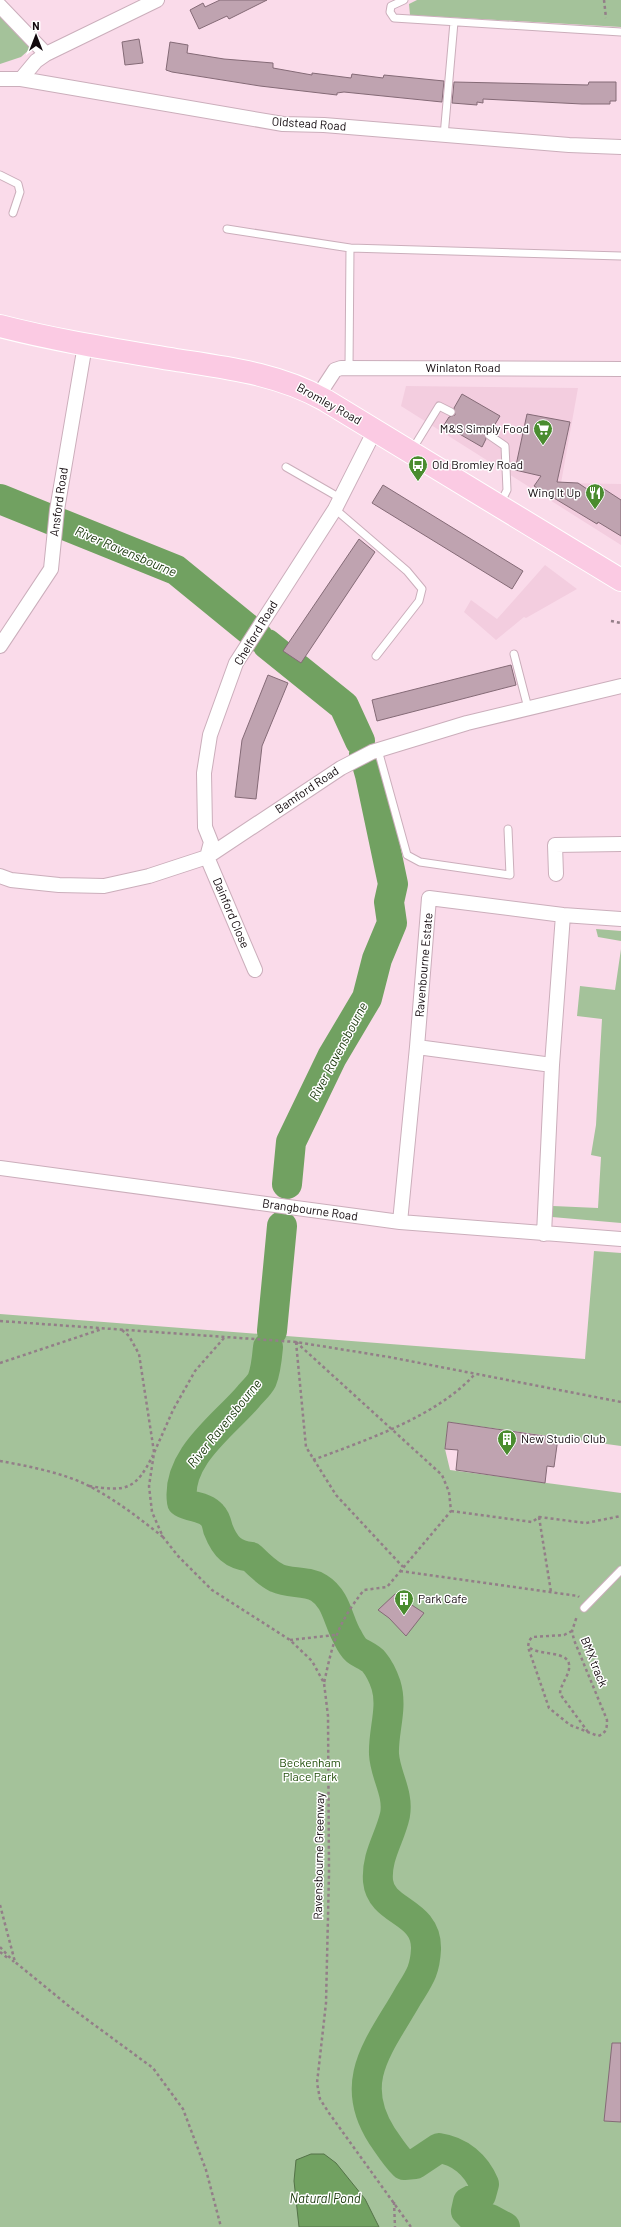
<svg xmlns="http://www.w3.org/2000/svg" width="621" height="2227" font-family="Barlow,sans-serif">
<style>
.built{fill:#f3cddf}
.green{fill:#a4c29a}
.water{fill:#71a161;stroke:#547348}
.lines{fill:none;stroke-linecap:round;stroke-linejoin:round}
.river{stroke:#71a161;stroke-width:30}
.building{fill:#bfa3b0;stroke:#846a76}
.service-casing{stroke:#cbaebb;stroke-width:9}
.minor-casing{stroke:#cbaebb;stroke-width:16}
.primary-casing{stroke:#fff;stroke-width:24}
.path{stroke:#937e88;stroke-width:2.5;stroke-dasharray:3 3;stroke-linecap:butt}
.service{stroke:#fff;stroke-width:7}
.minor{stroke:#fff;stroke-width:14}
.primary{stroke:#fbcae3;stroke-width:22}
.labels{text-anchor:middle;stroke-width:3;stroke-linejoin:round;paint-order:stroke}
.street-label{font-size:12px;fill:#12090d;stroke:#fff}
.poi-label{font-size:12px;fill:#12090d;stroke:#fff;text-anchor:start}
.park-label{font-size:12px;fill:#1e4c07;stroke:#fff}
.water-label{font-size:13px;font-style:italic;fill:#153506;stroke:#fff}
</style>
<rect width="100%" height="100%" fill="#fadbea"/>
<path class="built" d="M406 386 578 388 561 483 621 484V545L401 406Z
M545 565 577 589 526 618 524 617 496 640 464 612 471 600 497 619Z"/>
<path class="green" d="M417 0H621V27L410 15 409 4Z
M0 14 30 45V49L21 57 0 64Z
M596 929 621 931V941L598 937Z
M621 949V1223L552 1217 553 1206 598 1208 601 1157 591 1155 596 1125 602 1019 577 1016 580 986 615 990Z
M594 1251 621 1253V1446L448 1422 445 1449 450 1470 621 1493V2227H0V1314L585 1359Z"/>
<path class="water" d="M311 2154H324L336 2163 365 2199 379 2227H299L294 2181 296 2160Z"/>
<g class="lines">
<path class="river" d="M0 499 176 570 258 637
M267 644 344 706 360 741
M287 1184 291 1142 332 1057 367 998 377 959 392 923 389 902 393 884 370 775 364 754
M272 1331 282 1226
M268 1347C267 1358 266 1370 262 1380 259 1386 252 1392 248 1397 223 1426 176 1458 182 1502 193 1508 204 1506 212 1515 216 1519 217 1525 218 1529 225 1547 233 1555 251 1557 259 1565 267 1573 277 1578 290 1584 306 1580 319 1588 337 1599 338 1622 348 1638 350 1642 353 1647 356 1650 361 1654 370 1657 374 1662 379 1668 384 1679 386 1685 393 1708 383 1731 384 1754 385 1775 399 1793 395 1815 390 1838 376 1856 378 1881 381 1913 427 1910 426 1949 425 1971 419 1978 408 1996 381 2044 346 2080 382 2136 389 2146 395 2156 404 2165L415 2164 439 2148C460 2151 476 2165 484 2184L481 2195 468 2202 466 2211 475 2220 490 2219 505 2227"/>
</g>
<path class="building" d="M220 0H267L229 19 227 16 199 29 190 10 203 3 205 7Z
M139 39 143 63 125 65 122 42Z
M170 42 188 45 187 53 224 59 273 63V68L312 75V73L351 78 352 74 383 78 384 75 444 81 442 102 344 92 337 93V95L260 86 172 72 166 70Z
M454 82 588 85 589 82H616V101H610V104H582L483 99V103L477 102V105L452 103Z
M462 394 500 416 491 431 485 433 486 439 482 447 444 425 449 417 455 415 454 408Z
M527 414 570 422 557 482 578 483 596 495 601 487 621 500V536L598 522 597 524 534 486 541 476 515 470Z
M383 485 523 571 512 589 372 503Z
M359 539 375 552 301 663 283 651Z
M511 665 516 685 377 721 372 700Z
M268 675 288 683 262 746 256 799 235 797 242 740Z
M448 1422 558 1438 554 1467 547 1466 545 1483 456 1470 458 1450 445 1449Z
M395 1594 424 1613 406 1636 389 1618 378 1610Z
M612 2043H621V2122L604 2121Z"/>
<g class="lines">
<defs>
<path id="service" d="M404 0 391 6 390 12 394 18 621 32
M444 136 454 22
M0 175 18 184 20 192 13 213
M227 229 350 248
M349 367 350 248 621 256
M489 435 505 446 507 490 500 504
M412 450 439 406 451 412
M286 467 340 498
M335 509 407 571 422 589 419 601 376 656
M514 654 528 708
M378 750 407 855 420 862 510 875 508 829
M584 1608 621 1570"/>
<path id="minor" d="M0 6 46 54
M0 79H21L283 124 324 125 569 145 621 147
M21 79 36 61 46 54 157 0
M318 396 335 370 341 368 621 369
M0 646 51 569 57 510 85 345
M207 857 211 842 205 827 204 773 210 735 236 663 335 509 375 430
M207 857 255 970
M556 874 555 845 621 844
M0 876 11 880 59 885 104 886 149 876 207 857 341 768 372 752 467 723 621 686
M552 1065 417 1047 429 898 563 915 621 919
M0 1168 400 1222 621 1239
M400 1222 417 1047
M544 1234 552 1065 563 915"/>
<path id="primary" d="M0 326C58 341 117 350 176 360 228 368 279 374 325 400L621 580"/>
</defs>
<use href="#service" class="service-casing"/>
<use href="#minor" class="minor-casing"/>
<use href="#primary" class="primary-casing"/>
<path class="path" d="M604 0 606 18
M611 621 621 623
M0 1321 296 1342 389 1357 621 1402
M122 1330 129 1336 139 1354 154 1452
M224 1338 195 1371 173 1410 154 1453 149 1486 152 1512 163 1537 178 1556 212 1590 290 1640 312 1661 324 1683 328 1716 329 1873 326 2003 317 2083 320 2099 329 2113 411 2227
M296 1342 442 1475 449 1492 451 1511 387 1587 364 1590C337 1624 333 1642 324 1683
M296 1342 306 1447 336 1495 403 1567
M0 1363 102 1329
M313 1460C366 1440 436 1417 475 1374
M0 1461C28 1466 64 1473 89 1486 116 1500 139 1518 163 1537
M89 1486C126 1492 136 1490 153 1455
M451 1511 532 1522 539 1517 586 1523 621 1516
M539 1517 551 1592
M400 1571 578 1596 579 1597
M572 1631 564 1635 532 1637 529 1641 528 1647 549 1708 570 1725 598 1736C606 1733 607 1729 607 1720L574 1640 572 1631 577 1616
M290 1640 335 1635
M530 1648C539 1655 567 1651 569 1664 571 1674 560 1684 560 1694L588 1732
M0 1905 15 1962 70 2007 153 2068 183 2109 206 2170 221 2227
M0 1947 14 1962
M0 1952 9 1959
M394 2202 395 2227"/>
<use href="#service" class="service"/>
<use href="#minor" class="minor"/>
<use href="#primary" class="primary"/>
</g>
<defs>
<symbol id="supermarket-pin" viewBox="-11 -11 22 30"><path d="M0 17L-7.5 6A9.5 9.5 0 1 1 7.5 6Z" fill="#4a8c2f" stroke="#fff"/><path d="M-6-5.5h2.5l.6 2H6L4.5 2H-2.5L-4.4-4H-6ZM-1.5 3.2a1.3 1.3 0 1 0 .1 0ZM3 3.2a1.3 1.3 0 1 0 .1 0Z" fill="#fff"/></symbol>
<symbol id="bus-pin" viewBox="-11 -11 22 30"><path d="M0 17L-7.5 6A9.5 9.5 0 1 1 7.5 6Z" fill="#4a8c2f" stroke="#fff"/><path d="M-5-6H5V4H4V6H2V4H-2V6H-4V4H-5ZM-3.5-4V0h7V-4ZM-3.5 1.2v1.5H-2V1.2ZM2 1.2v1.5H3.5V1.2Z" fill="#fff"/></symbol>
<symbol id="restaurant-pin" viewBox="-11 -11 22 30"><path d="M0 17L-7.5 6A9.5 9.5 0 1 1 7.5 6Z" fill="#4a8c2f" stroke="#fff"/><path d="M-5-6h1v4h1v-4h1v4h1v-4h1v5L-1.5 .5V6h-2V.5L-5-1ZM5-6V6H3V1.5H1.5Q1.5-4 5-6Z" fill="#fff"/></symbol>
<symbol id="building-pin" viewBox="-11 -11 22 30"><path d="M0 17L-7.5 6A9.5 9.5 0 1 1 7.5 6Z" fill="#4a8c2f" stroke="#fff"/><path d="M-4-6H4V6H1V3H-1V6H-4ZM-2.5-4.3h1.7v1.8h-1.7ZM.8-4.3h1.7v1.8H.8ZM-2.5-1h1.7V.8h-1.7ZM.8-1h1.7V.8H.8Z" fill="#fff"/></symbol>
</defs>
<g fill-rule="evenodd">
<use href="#supermarket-pin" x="532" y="418" width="22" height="30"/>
<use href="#bus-pin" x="407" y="454" width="22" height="30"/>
<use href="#restaurant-pin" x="584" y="482" width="22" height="30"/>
<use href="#building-pin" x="496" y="1428" width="22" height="30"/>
<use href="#building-pin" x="393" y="1588" width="22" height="30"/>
</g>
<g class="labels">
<g class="street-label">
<text transform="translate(309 124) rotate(4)" y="4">Oldstead Road</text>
<text x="463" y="372">Winlaton Road</text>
<text transform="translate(329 404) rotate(29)" y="4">Bromley Road</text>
<text transform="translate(59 502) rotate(-82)" y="4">Ansford Road</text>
<text transform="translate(256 633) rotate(-59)" y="4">Chelford Road</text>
<text transform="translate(307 790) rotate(-34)" y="4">Bamford Road</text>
<text transform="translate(231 913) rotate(67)" y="4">Dainford Close</text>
<text transform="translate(424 965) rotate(-85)" y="4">Ravenbourne Estate</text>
<text transform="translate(310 1210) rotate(8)" y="4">Brangbourne Road</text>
<text transform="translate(594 1662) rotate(68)" y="4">BMX track</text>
<text transform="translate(319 1856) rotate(-89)" y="4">Ravensbourne Greenway</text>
</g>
<g class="poi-label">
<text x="529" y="433" text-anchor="end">M&amp;S Simply Food</text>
<text x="432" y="469">Old Bromley Road</text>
<text x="581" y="497" text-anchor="end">Wing It Up</text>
<text x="521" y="1443">New Studio Club</text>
<text x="418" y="1603">Park Cafe</text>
</g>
<g class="park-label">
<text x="310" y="1767">Beckenham<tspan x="310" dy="14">Place Park</tspan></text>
</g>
<g class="water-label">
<text transform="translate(126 551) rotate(23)" y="5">River Ravensbourne</text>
<text transform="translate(338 1051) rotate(-62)" y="5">River Ravensbourne</text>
<text transform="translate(224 1423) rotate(-51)" y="5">River Ravensbourne</text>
<text x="325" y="2203">Natural Pond</text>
</g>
</g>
<g transform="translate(36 36)" stroke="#ffffff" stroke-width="3" paint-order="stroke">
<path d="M0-3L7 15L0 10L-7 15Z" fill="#12090d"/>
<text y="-6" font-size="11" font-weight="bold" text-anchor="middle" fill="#12090d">N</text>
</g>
</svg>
